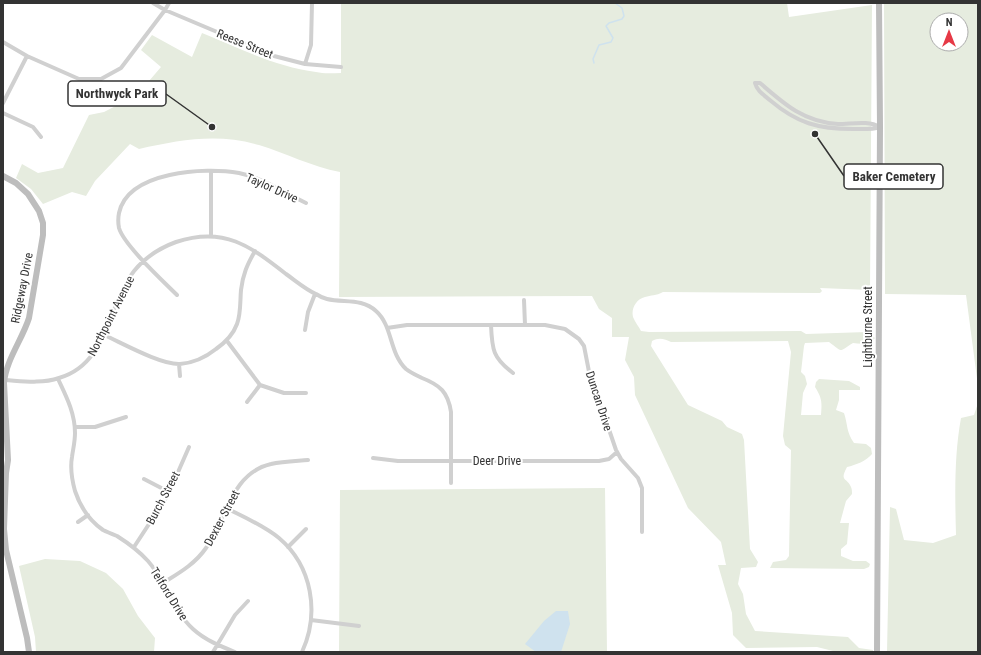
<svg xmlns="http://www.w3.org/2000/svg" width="981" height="655" font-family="'Roboto Condensed',sans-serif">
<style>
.green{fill:#e6ecdf;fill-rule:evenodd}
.water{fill:#cfe2ee}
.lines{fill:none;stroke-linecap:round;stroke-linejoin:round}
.stream{stroke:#cfe2ee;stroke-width:1.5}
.street{stroke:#d0d0d0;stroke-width:4}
.secondary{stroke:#bdbdbd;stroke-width:6}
.labels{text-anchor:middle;stroke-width:4;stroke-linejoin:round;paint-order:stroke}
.street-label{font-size:12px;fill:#333;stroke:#fff}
.leader{fill:none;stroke:#333;stroke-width:1.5}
.callout-dot{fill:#333;stroke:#fff;stroke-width:1.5}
.callout{fill:#fff;stroke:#333;stroke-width:1.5}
.callout-label{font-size:13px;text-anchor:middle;font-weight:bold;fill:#333}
</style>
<rect width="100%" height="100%" fill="#fff"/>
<path class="green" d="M341 3H787L789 17 872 5 870 290 820 288 822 291 820 293 663 292C656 296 651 295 645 297 636 299 631 309 633 317 635 322 639 327 641 331L649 332 801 331 806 334 867 332 875 338C870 345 861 344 853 343 838 352 844 353 829 342L805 343 804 346 801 372 805 376 807 384 803 393 801 415H821C822 402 822 398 815 387L816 382 819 379 849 381 860 387V390H839V400L836 410 844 413C848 425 846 432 854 443L866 444 871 448 872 454C866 461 856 465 847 467 839 482 847 477 851 487 852 489 852 492 852 494L846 501 840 523H849L847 544 841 549V556L853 561H866L870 564 869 567 864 569 770 568 773 562 786 560 789 556 791 450 785 445 783 436 791 352 788 341 671 342C665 339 659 337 652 341L651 346 688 405 722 421 727 427 742 434 744 440 750 549 758 562 756 567 741 568 738 584 743 594 746 614 755 631 848 637 859 648 873 650V652H837L817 647 746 648 733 635 732 613 718 565H726L721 542 688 508 635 395 634 377 625 360 629 337H612V318L599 309 592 296 339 297 340 172C312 167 286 153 259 145 217 133 180 140 139 149L130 144 95 181 86 196 72 192 43 204 31 189 16 178 22 164 38 173 63 168 89 115 104 112 137 95 161 67 141 50 152 35 192 57 202 33C239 48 276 67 316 72 324 74 333 73 341 73Z
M884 3H978V386L966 295 885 294ZM937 20H961V44H937Z
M978 403V652H887L890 507 896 509 904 540 933 543 956 535C955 497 954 456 961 418L974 415Z
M605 488 607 652H339L340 490Z
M45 559 80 561 106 573 123 589 138 616 155 638 154 652H36L35 637 19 566Z"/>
<path class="water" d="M556 611H568L570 624 561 652H536L525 644 544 621Z"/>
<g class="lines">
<path class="stream" d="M594 63 593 59 599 45 611 42 613 38 606 26 609 23 622 19 624 16 622 8 615 3"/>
<path class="street" d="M153 3 165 10 274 56 305 64 341 67
M3 42 27 56 79 79H101L121 68 165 10 169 3
M305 64 311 45 312 3
M755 83H760C784 104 804 122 838 124 852 124 868 120 880 127 871 130 862 129 853 129 818 129 797 123 771 101 764 95 757 91 755 83Z
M3 103 27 56
M3 113 33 127 41 137
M211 236V171
M177 295C163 281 124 245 119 228 118 223 118 218 119 213 128 171 205 167 239 173 263 178 285 193 306 203
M524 300 525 325
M491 325C492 350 493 358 513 373
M387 328 407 325H545L565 329 579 339 584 346 592 387 603 412 616 450 621 459 638 478 642 488V532
M305 330 308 312 315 294
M104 335C122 343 161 365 180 364 193 363 206 357 216 349 226 342 233 335 237 324 241 314 240 301 241 290 243 274 247 265 255 251
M227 341 260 385 284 393H306
M179 364 180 376
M58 379C66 396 75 413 75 433 75 442 73 449 72 457 70 468 72 480 75 491 80 506 90 521 103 530 107 532 112 534 117 536 128 543 139 551 148 561 166 581 172 610 193 629 205 640 220 646 235 652
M5 380C22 381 41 384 59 378 105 365 107 313 129 278 140 261 157 249 176 242 224 226 250 246 286 274 296 281 305 289 316 294 319 296 323 298 327 299 344 303 362 298 376 311 393 326 389 353 406 369 411 373 416 375 422 378 440 385 448 392 451 412V483
M247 402 260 385
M75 427H95L126 417
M373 458 398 461H599L609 459 617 452
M144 479 169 492
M226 508C244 517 263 525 279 538 312 566 320 613 302 652
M78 522 88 515
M134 547 168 495 189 447
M288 547 306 529
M163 583C179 573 195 564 206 548 226 520 231 473 271 464 283 461 296 461 308 460
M311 620 359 626
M213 652 235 615 248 601"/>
<path class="secondary" d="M3 176 16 183 28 194 39 211 43 223V235L29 318C22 340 6 360 4 383L8 460 6 473 4 529 6 550 27 638 29 652
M877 652 880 127 879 3"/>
</g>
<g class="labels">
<g class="street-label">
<text transform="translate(245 44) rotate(22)" y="4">Reese Street</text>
<text transform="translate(272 188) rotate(24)" y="4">Taylor Drive</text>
<text transform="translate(22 288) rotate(-79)" y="4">Ridgeway Drive</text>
<text transform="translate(111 316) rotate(-63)" y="4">Northpoint Avenue</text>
<text transform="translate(868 327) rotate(-90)" y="4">Lightburne Street</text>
<text transform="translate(599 401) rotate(72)" y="4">Duncan Drive</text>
<text x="497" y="465">Deer Drive</text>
<text transform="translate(163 498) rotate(-62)" y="4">Burch Street</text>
<text transform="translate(222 518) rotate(-62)" y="4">Dexter Street</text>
<text transform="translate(169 594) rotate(58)" y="4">Telford Drive</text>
</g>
</g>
<path class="leader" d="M212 127L166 94M815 134L844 176"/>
<g class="callout-dot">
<circle cx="212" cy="127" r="4"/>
<circle cx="815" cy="134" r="4"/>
</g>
<g class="callout">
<rect x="68" y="81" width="98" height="25" rx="4"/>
<rect x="844" y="164" width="99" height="25" rx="4"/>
</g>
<g class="callout-label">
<text x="117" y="98">Northwyck Park</text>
<text x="894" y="181">Baker Cemetery</text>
</g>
<rect width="981" height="655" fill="none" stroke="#333333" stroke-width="8"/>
<g transform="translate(949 32)"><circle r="19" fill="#ffffff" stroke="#adadad"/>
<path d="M0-3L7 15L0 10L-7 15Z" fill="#e63946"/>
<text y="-6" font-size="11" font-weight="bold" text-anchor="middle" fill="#333333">N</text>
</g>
</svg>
